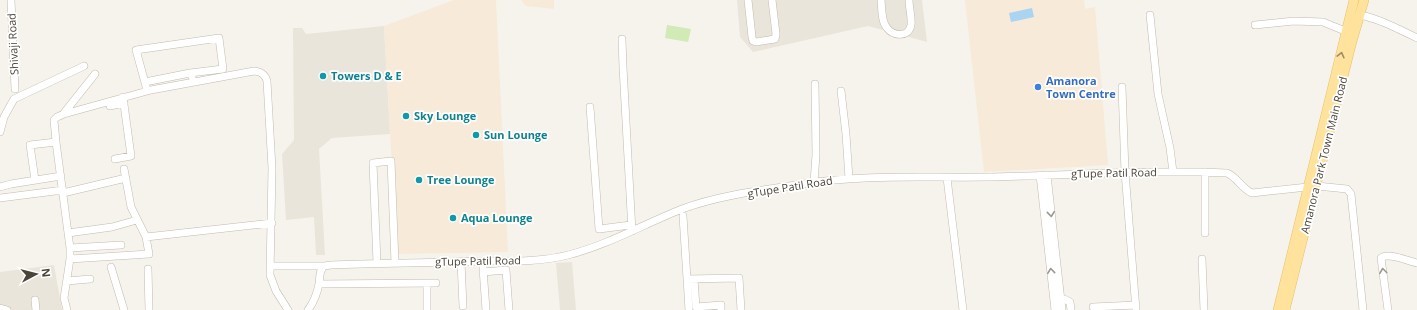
<svg xmlns="http://www.w3.org/2000/svg" width="1417" height="310" font-family="'Open Sans',sans-serif">
<style>
.residential{fill:#eae5da}
.commercial{fill:#f7ead8}
.green{fill:#d2eab5}
.water{fill:#a9d4f2}
.lines{fill:none;stroke-linecap:round;stroke-linejoin:round}
.minor-casing{stroke:#c2bbae;stroke-width:8}
.major-casing{stroke:#e6c16a;stroke-width:10}
.minor{stroke:#fff;stroke-width:7}
.major{stroke:#ffe39c;stroke-width:9}
.oneway{stroke:#9c8c66}
.oneway2{stroke:#9c9892}
.culture-dot{fill:#0f9aa8;stroke:#fff;stroke-width:1.5}
.shop-dot{fill:#3f7fe0;stroke:#fff;stroke-width:1.5}
.labels{text-anchor:middle;stroke-width:3.5;stroke-linejoin:round;paint-order:stroke}
.street-label{font-size:11px;fill:#4b4439;stroke:#fff}
.culture-label{font-size:11px;font-weight:bold;fill:#0d838f;stroke:#fff;text-anchor:start}
.shop-label{font-size:11px;font-weight:bold;fill:#366cbe;stroke:#fff;text-anchor:start}
</style>
<rect width="100%" height="100%" fill="#f6f3ec"/>
<path class="residential" d="M737 0H922L927 42 868 26 753 52 740 37Z
M384 26 390 134 332 138 319 149 325 255H316L314 217 286 220 282 154 294 140 293 28H302L306 34Z
M572 262 576 310H560L556 263Z
M54 265 62 310H0V272Z"/>
<path class="commercial" d="M454 0H496L508 252 397 254 384 26Z
M521 0H554V9L526 6Z
M965 0H1084L1085 9 1095 7 1108 165 984 172Z"/>
<path class="green" d="M667 25 691 29 688 42 665 38Z"/>
<path class="water" d="M1032 8 1034 17 1011 22 1009 13Z"/>
<g class="lines">
<defs>
<path id="minor" d="M11 0 15 89
M748 0 752 37 753 41 756 42 775 39 776 34 772 0
M881 0C882 8 881 21 887 28 893 36 909 38 911 25 912 17 909 8 909 0
M1150 15 1158 94 1170 148 1173 172
M1360 15C1380 19 1398 29 1417 38
M1255 25 1294 21 1323 22 1350 33
M622 39 623 67 632 231
M145 82 190 73 192 77
M1122 87 1125 172 1136 310
M147 90 136 50 219 38 223 69 190 73
M841 91 846 134 849 179
M110 106 124 103
M590 107 599 229 631 225
M64 113 95 74
M0 132 4 117 14 99 84 66
M115 159 131 156 123 97
M1205 172V233
M1040 175 1055 310
M1047 175 1062 310
M947 178 963 310
M35 180 30 145 56 142
M814 182 816 155 815 84
M0 187 11 184 61 176
M63 193 126 178
M0 198 63 190
M683 216 689 310
M68 233 112 227 137 220
M146 237 272 223
M70 248 121 245
M70 259 149 254 146 237 131 207 124 169
M1202 259 1204 310
M461 262 463 306
M377 263 373 163 391 161 395 263
M270 266H324
M111 267 124 310
M483 268 486 310
M148 269 149 310
M483 272 506 270 509 310
M687 279 739 278 741 310
M694 279 696 307 721 305V310
M67 281 90 279
M319 284 436 283
M427 284V310
M35 300 36 310
M1057 300 1064 299 1070 302 1071 310
M1093 307 1136 305
M0 308 7 310
M67 310 64 298 70 259V248L56 142 54 120 57 117 64 114 151 90 254 71C261 72 265 74 267 81L272 168 270 275 276 291 288 310
M308 310C314 302 317 294 319 284 320 277 319 271 324 266L331 265C381 263 432 263 482 261 510 261 541 262 568 255 608 245 644 224 682 209 720 195 763 190 803 184 863 174 925 178 985 177 1066 176 1146 169 1227 173 1237 177 1242 189 1252 193L1317 186 1347 189 1351 194 1363 310
M1388 310 1381 258C1388 252 1408 261 1417 263"/>
<path id="major" d="M1278 310 1354 0
M1285 310 1351 45 1364 0"/>
</defs>
<use href="#minor" class="minor-casing"/>
<use href="#major" class="major-casing"/>
<use href="#minor" class="minor"/>
<use href="#major" class="major"/>
</g>
<defs><path id="oneway-chevron" d="M-2-3.5L2.5 0L-2 3.5" fill="none" stroke-width="1.6" stroke-linecap="round" stroke-linejoin="round"/></defs>
<use class="oneway" href="#oneway-chevron" transform="translate(1341 55) rotate(-76)"/>
<g class="oneway2">
<use href="#oneway-chevron" transform="translate(1051 214) rotate(84)"/>
<use href="#oneway-chevron" transform="translate(1051 271) rotate(-96)"/>
<use href="#oneway-chevron" transform="translate(1383 271) rotate(-97)"/>
</g>
<g class="culture-dot">
<circle cx="323" cy="76" r="4"/>
<circle cx="406" cy="116" r="4"/>
<circle cx="476" cy="135" r="4"/>
<circle cx="419" cy="180" r="4"/>
<circle cx="453" cy="218" r="4"/>
</g>
<circle class="shop-dot" cx="1038" cy="87" r="4"/>
<g class="labels">
<g class="street-label">
<text transform="translate(13 44) rotate(-93)" y="4">Shivaji Road</text>
<text transform="translate(1324 155) rotate(-76)" y="4">Amanora Park Town Main Road</text>
<text transform="translate(1114 173) rotate(-1)" y="4">gTupe Patil Road</text>
<text transform="translate(790 187) rotate(-9)" y="4">gTupe Patil Road</text>
<text transform="translate(478 261) rotate(-1)" y="4">gTupe Patil Road</text>
</g>
<g class="culture-label">
<text x="331" y="80">Towers D &amp; E</text>
<text x="414" y="120">Sky Lounge</text>
<text x="484" y="139">Sun Lounge</text>
<text x="427" y="184">Tree Lounge</text>
<text x="461" y="222">Aqua Lounge</text>
</g>
<g class="shop-label">
<text x="1046" y="85">Amanora<tspan x="1046" dy="13">Town Centre</tspan></text>
</g>
</g>
<g transform="translate(36 274) rotate(83)" stroke="#ffffff" stroke-width="3" paint-order="stroke">
<path d="M0-3L7 15L0 10L-7 15Z" fill="#4b4439"/>
<text y="-6" font-size="11" font-weight="bold" text-anchor="middle" fill="#4b4439">N</text>
</g>
</svg>
